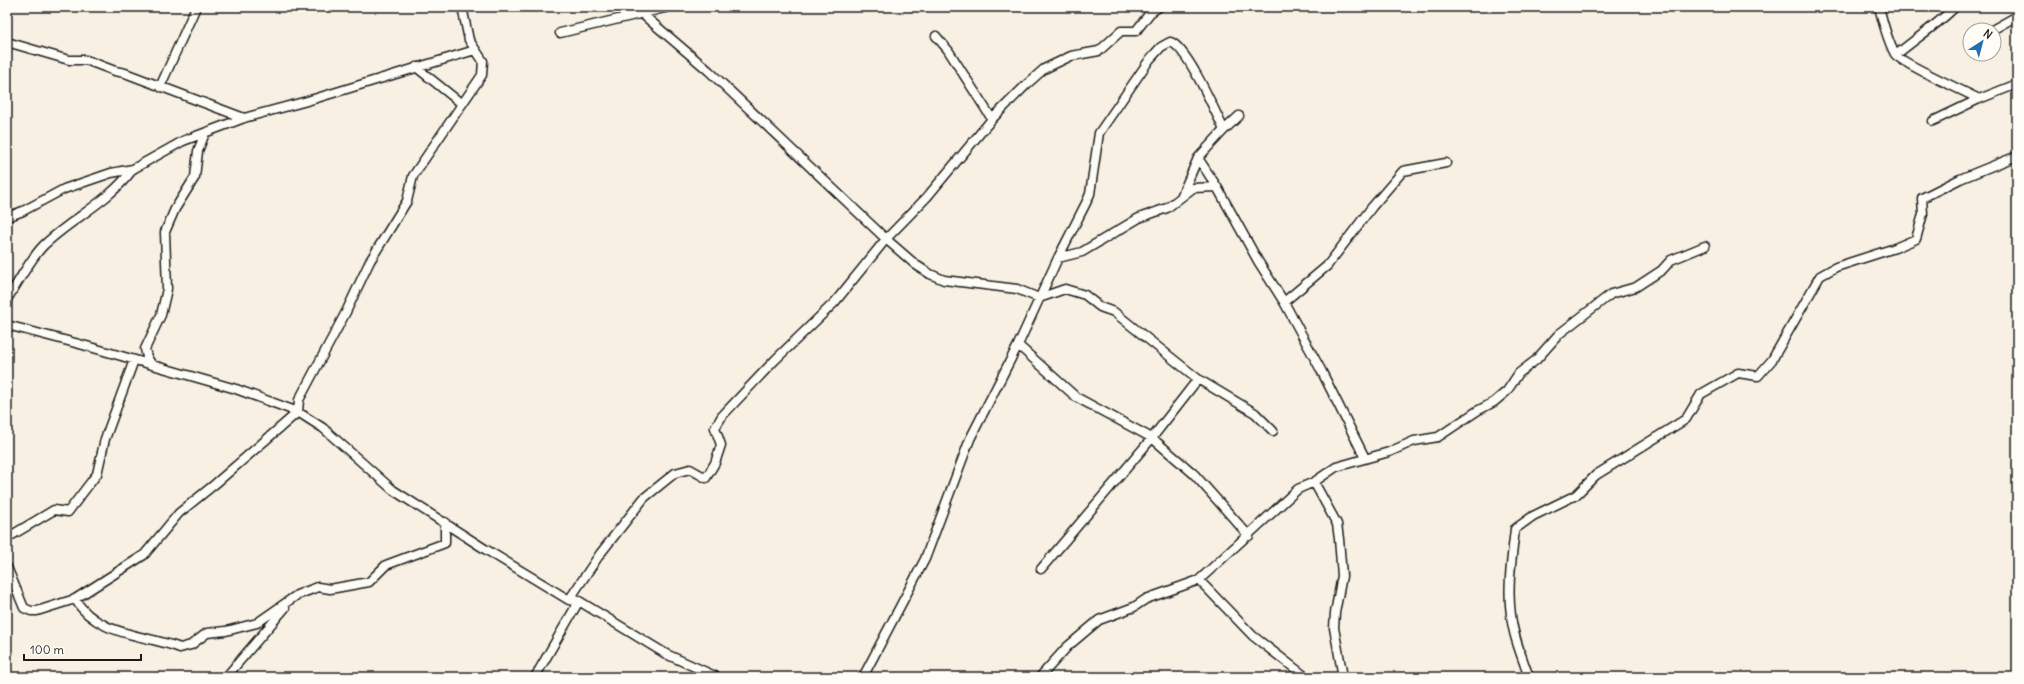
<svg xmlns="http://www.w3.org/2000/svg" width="2024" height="684" font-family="Delius,sans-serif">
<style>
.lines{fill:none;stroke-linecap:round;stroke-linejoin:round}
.minor-casing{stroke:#1c1c1c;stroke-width:11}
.minor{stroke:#fdfcf7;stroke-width:8}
</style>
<rect width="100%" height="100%" fill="#f8f0e3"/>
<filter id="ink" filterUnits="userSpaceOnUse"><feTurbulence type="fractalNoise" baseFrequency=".025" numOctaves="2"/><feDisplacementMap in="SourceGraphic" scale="8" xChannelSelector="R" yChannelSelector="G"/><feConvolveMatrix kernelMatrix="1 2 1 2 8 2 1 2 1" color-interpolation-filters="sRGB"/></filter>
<g filter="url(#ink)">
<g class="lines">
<defs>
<path id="minor" d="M634 7 709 71 886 239 916 265 930 274 944 280 1017 289 1039 298 1065 289 1085 295 1100 307 1114 312 1198 379 1255 413 1273 431
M1879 7C1883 22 1887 40 1895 54 1901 63 1964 91 1979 99
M1992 30 2017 16
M560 33 669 7
M936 36 948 50 992 119
M7 42 69 60H86L115 71 125 73 244 118
M1896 55C1915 39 1937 25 1955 7
M416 67 462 104
M160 87 196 7
M1933 121 1979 99 2017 84
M1198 158 1217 187 1258 261 1284 302 1322 372 1365 458
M1181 197 1198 158 1224 130 1239 116
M7 217 23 211 64 189 111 173 133 169 183 141 244 118 307 101 475 50
M1058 258 1082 252 1139 218 1167 208 1193 188 1217 187
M7 299C19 282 29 260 44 245 72 218 109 202 133 169
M1284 302 1327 266 1372 207 1403 171 1446 163
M7 325 83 345 236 389 298 412 323 428 393 490 485 549 569 600 579 601 666 654 717 677
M1018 345 1076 397 1152 438 1194 474 1249 536
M152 365 147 357 145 349 161 315 167 289 165 232 175 209 195 177 198 151 205 133
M1314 482 1337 524 1339 539 1342 576 1335 613 1334 628 1343 677
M7 538 54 510 68 512 97 474 105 439 134 360
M7 567 24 608 31 611H37L75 599 144 555 179 513 215 484 298 412 299 400 346 312 370 261 407 201 413 176 482 75 483 61 469 40 462 7
M1041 569 1152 438 1198 379
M75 599C97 636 144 634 180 648L191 645 207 633 226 631 257 623 297 595 310 590 318 587 330 589 369 582 386 565 445 543V522
M569 600 600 554 644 498 675 473 690 469 706 478 715 463 721 445 715 428 722 416 775 360 835 302 886 239 927 197 992 119 1026 85 1044 69 1071 56 1099 51 1121 31H1136L1150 13 1159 7
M226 677 285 608
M535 677 579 601
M863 677 925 559 970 439 1018 345 1058 258 1086 203 1090 194 1099 133 1150 59 1161 47 1170 42C1186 45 1216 113 1224 130
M1040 677 1067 647 1099 620 1134 607 1146 599 1199 580
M1306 677 1253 636 1199 580 1298 489 1314 482 1336 467 1389 452 1414 441 1438 437 1477 411 1494 402 1507 391 1519 373 1536 360 1559 334 1611 294 1636 287 1662 270 1671 260 1705 246
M1529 677C1522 657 1513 636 1511 615 1507 587 1512 557 1515 529L1533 516 1576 495 1596 475 1686 419 1701 394 1738 373 1758 376 1772 360 1820 276 1836 267 1895 248 1916 239 1923 214 1922 198 1960 179 2017 156"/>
</defs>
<use href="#minor" class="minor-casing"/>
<use href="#minor" class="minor"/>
</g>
</g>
<rect width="2024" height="684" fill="none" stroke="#fdfcf7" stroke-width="24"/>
<rect x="12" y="12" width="2000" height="660" fill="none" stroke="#1c1c1c" stroke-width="1.5" filter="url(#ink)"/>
<g transform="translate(1982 42) rotate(36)"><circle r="19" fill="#fdfcf7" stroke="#a3a29f"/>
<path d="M0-3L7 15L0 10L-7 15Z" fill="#1f6fb2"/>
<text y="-6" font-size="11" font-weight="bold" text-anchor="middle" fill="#1c1c1c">N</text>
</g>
<path d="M24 654v6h117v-6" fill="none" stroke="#1c1c1c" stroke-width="2"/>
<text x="30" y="654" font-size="12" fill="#1c1c1c" stroke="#fdfcf7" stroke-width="3" paint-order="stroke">100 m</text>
</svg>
